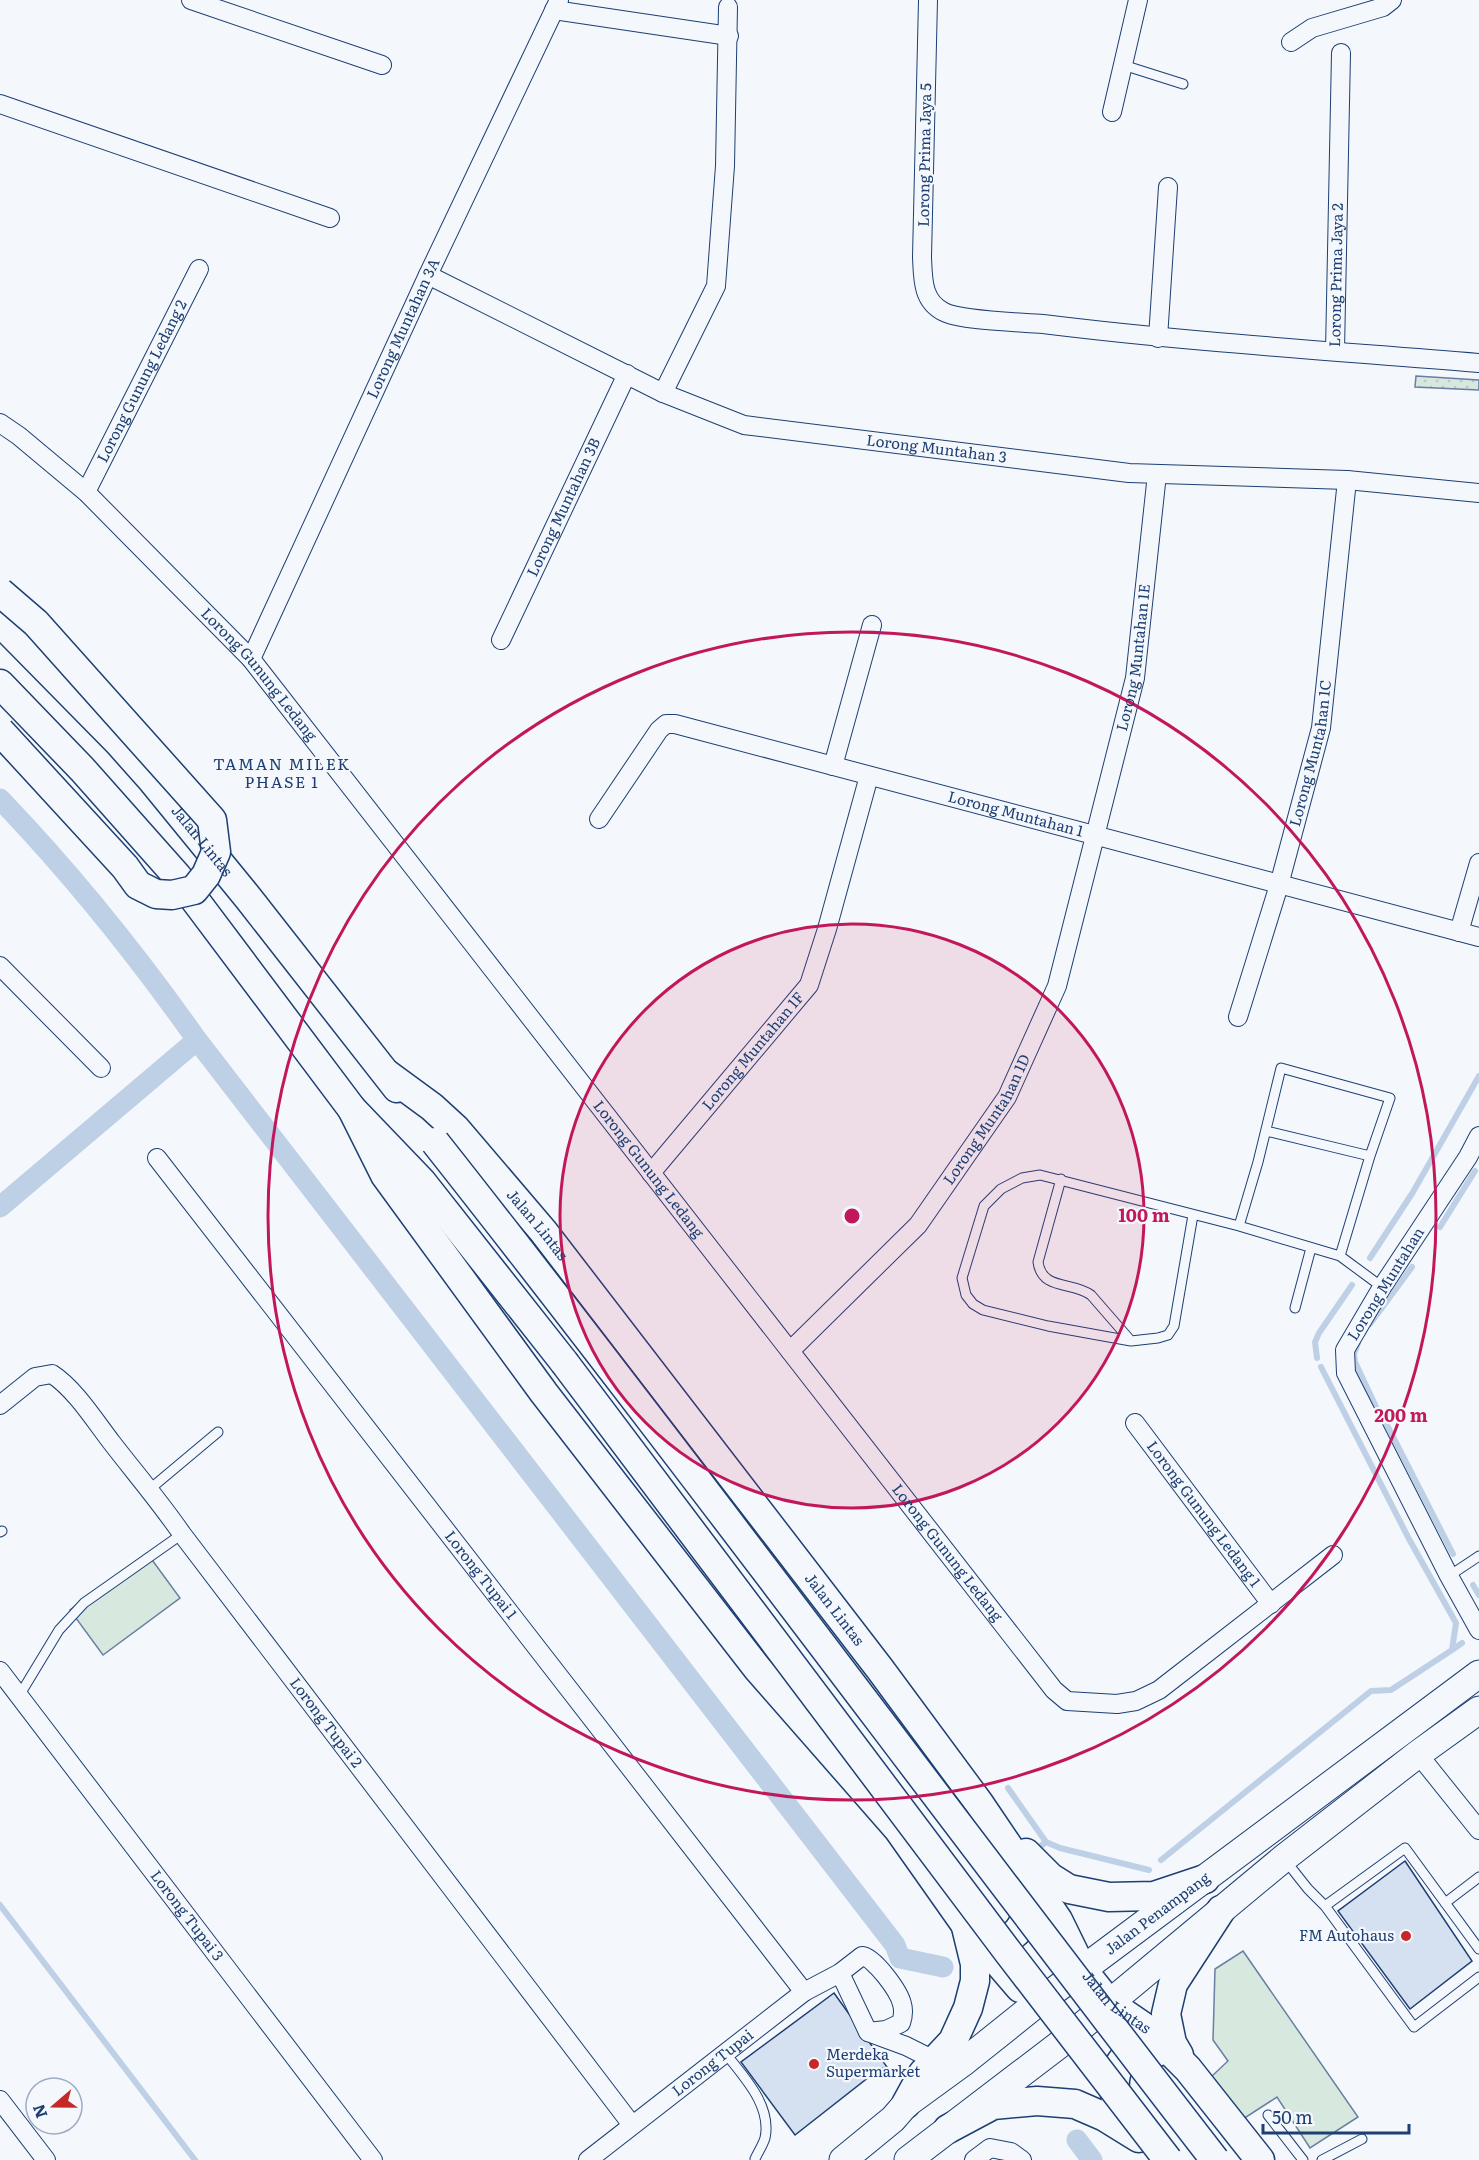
<svg xmlns="http://www.w3.org/2000/svg" width="1479" height="2160" font-family="Literata,serif">
<style>
.grass{fill:url(#grass-dots);stroke:#687fa3;stroke-width:1.5}
.park{fill:#d7e8df;stroke:#687fa3;stroke-width:1.5}
.lines{fill:none;stroke-linecap:round;stroke-linejoin:round}
.stream{stroke:#bed0e5;stroke-width:6}
.canal{stroke:#bed0e5;stroke-width:21}
.building{fill:#d5e0f0;stroke:#1d3f73;stroke-width:1.5}
.service-casing{stroke:#1d3f73;stroke-width:11}
.minor-casing{stroke:#1d3f73;stroke-width:20}
.primary-casing{stroke:#1d3f73;stroke-width:29}
.trunk-casing{stroke:#1d3f73;stroke-width:31}
.service{stroke:#f4f7fb;stroke-width:9}
.minor{stroke:#f4f7fb;stroke-width:18}
.primary{stroke:#f4f7fb;stroke-width:27}
.trunk{stroke:#f4f7fb;stroke-width:28}
.trunk-bridge-casing{stroke:#1d3f73;stroke-width:31;stroke-linecap:butt}
.trunk-bridge{stroke:#f4f7fb;stroke-width:28}
.ring{fill:none;stroke:#c2185b;stroke-width:3}
.poi-dot{fill:#c62828;stroke:#f4f7fb;stroke-width:2}
.labels{text-anchor:middle;stroke-width:4.5;stroke-linejoin:round;paint-order:stroke}
.street-label{font-size:15px;fill:#1d3f73;stroke:#f4f7fb}
.poi-label{font-size:15px;fill:#1d3f73;stroke:#f4f7fb;text-anchor:end}
.neighbourhood-label{font-size:16px;letter-spacing:1.5px;fill:#1d3f73;stroke:#f4f7fb}
.centre{fill:#c2185b;stroke:#f4f7fb;stroke-width:3}
.ring-label{font-size:18px;text-anchor:middle;font-weight:bold;fill:#c2185b;stroke:#f4f7fb;stroke-width:4.5;stroke-linejoin:round;paint-order:stroke}
</style>
<defs>
<pattern id="grass-dots" width="8" height="8" patternUnits="userSpaceOnUse" patternTransform="scale(1.5)"><rect width="8" height="8" fill="#d7e8df"/><path d="M2 2h.1M6 6h.1" fill="none" stroke="#b8c8c3" stroke-width="1.8" stroke-linecap="round"/></pattern>
</defs>
<rect width="100%" height="100%" fill="#f4f7fb"/>
<path class="grass" d="M1416 376 1479 380V390L1415 387Z"/>
<path class="park" d="M147 1553 180 1598 103 1655 70 1610Z
M1243 1951 1358 2117 1310 2148 1277 2097 1240 2121 1211 2077 1228 2061 1213 2040 1215 1969Z"/>
<g class="lines">
<path class="stream" d="M1440 1227 1475 1171
M1370 1258 1413 1192 1479 1076
M1370 1324 1412 1267
M1358 1343 1354 1354 1355 1362 1377 1409
M1317 1358 1315 1342 1319 1333 1352 1285
M1385 1421 1453 1554
M1473 1585 1479 1595
M1452 1650 1462 1643
M1008 1788 1046 1842
M1034 1851 1046 1842 1060 1848 1149 1870
M1161 1860 1371 1691 1391 1690 1452 1650 1456 1623 1409 1539 1321 1367
M0 1905 195 2160"/>
<path class="canal" d="M0 799C72 874 137 955 197 1040L895 1945 900 1958 943 1967
M0 1207 197 1040
M1077 2140 1092 2160"/>
</g>
<path class="building" d="M1405 1861 1472 1961 1410 2009 1338 1911Z
M834 1993 887 2067 878 2070 795 2135 741 2062Z"/>
<g class="lines">
<defs>
<path id="service" d="M1123 65 1183 84
M1266 1131 1370 1156 1340 1256
M1061 1179 1038 1262C1042 1291 1072 1281 1091 1295L1131 1341
M1193 1215 1174 1326 1168 1335 1158 1338 1131 1341 1048 1326 983 1310 973 1304 966 1295 962 1278 984 1206 1001 1189 1022 1178 1040 1175 1239 1226 1340 1256 1382 1287
M1239 1226 1258 1162 1281 1068 1390 1098 1370 1156
M1295 1308 1311 1248
M150 1489 218 1432
M0 1532 2 1531
M1449 1576 1479 1556
M19 1696 59 1630 84 1603 182 1534
M1285 1860 1308 1889 1325 1906 1405 1848 1479 1949
M1445 1903 1479 1877
M1325 1906 1414 2027 1479 1977
M726 2054C744 2077 772 2106 765 2138 763 2145 758 2152 755 2159
M1268 2115 1303 2160
M1322 2160 1362 2139"/>
<g id="minor">
<path d="M191 0 382 65"/>
<path d="M928 0 922 257C923 279 922 301 944 312 962 321 1020 322 1043 324 1188 342 1334 351 1479 363"/>
<path d="M554 10 729 36"/>
<path d="M1291 42 1312 28 1383 7 1392 0"/>
<path d="M0 104 330 218"/>
<path d="M1112 112 1138 0"/>
<path id="s1" d="M428 275 663 393 744 425 1129 473 1347 480 1479 493"/>
<path d="M1158 338 1168 187"/>
<path id="s2" d="M1335 351 1341 53"/>
<path d="M663 393 716 286 725 166 728 7"/>
<path id="s3" d="M0 423 19 436 86 492 251 659 1054 1690 1067 1701 1117 1704 1136 1701 1159 1690 1333 1555"/>
<path id="s4" d="M86 492 199 269"/>
<path id="s5" d="M501 640 627 374"/>
<path id="s6" d="M251 659 428 275 559 0"/>
<path d="M833 766 872 625"/>
<path id="s7" d="M599 819 659 730 666 724H675L1479 937"/>
<path d="M1459 932 1479 863"/>
<path d="M0 966 101 1068"/>
<path id="s8" d="M1238 1017 1279 885 1321 728 1347 480"/>
<path d="M1479 1136 1468 1157 1382 1287 1345 1350 1346 1373 1449 1576 1479 1630"/>
<path id="s9" d="M157 1158 804 1992"/>
<path id="s10" d="M651 1173 809 985 827 929 869 776"/>
<path id="s11" d="M790 1351 918 1225 1007 1097 1057 986 1135 678 1157 474"/>
<path id="s12" d="M0 1405 35 1377 52 1374C75 1389 95 1421 112 1443 136 1474 160 1502 182 1534L632 2125"/>
<path id="s13" d="M1135 1423 1271 1604"/>
<path id="s14" d="M0 1671 373 2160"/>
<path d="M1418 1754 1479 1830"/>
<path d="M840 1973 868 2032 906 2046 936 2061"/>
<path d="M0 2100 46 2160"/>
<path id="s15" d="M588 2160 804 1992 840 1973 862 1956C874 1957 899 1991 902 2004 904 2011 903 2017 901 2023L886 2030 868 2032"/>
<path d="M974 2160 990 2148 1011 2152 1022 2160"/>
</g>
<g id="primary">
<path id="s16" d="M843 2160 893 2119 906 2104 965 2061 1035 2005 1479 1674"/>
<path d="M908 2160 1064 2041 1284 1858 1418 1754 1479 1710"/>
</g>
<g id="trunk">
<path id="s17" d="M0 622 119 743 151 779 249 899 397 1088"/>
<path d="M0 684 82 769 177 876 352 1109 422 1182 564 1362"/>
<path id="s18" d="M387 1074 432 1107 456 1129 543 1231 880 1669 979 1803 1058 1920 1082 1969 1109 2003 1150 2031 1188 2069 1260 2160"/>
<path d="M352 1109 385 1175 544 1393 757 1668 898 1829 965 1924 1020 1988"/>
<path d="M1026 1853 1050 1877 1069 1889 1109 1897 1154 1896 1205 1879"/>
<path d="M979 1934C995 1946 1017 1940 1024 1920 1027 1911 1026 1900 1025 1891"/>
<path d="M1179 2055 1172 2043 1166 2014 1173 1984 1221 1910"/>
<path d="M906 2104 923 2073 953 2041 968 2008 975 1981V1964L966 1927"/>
<path d="M1118 2106C1110 2086 1115 2050 1143 2050 1148 2050 1153 2052 1157 2052"/>
<path d="M948 2129 993 2105 1037 2101 1075 2104 1105 2117 1139 2138"/>
</g>
</defs>
<use href="#service" class="service-casing"/>
<use href="#minor" class="minor-casing"/>
<use href="#primary" class="primary-casing"/>
<use href="#trunk" class="trunk-casing"/>
<use href="#service" class="service"/>
<use href="#minor" class="minor"/>
<use href="#primary" class="primary"/>
<use href="#trunk" class="trunk"/>
<defs>
<path id="trunk-bridge" d="M0 592 36 623 212 820 216 852 206 875 194 890 172 895 156 894 138 885 125 867 0 731
M435 1142C700 1478 953 1822 1215 2160
M564 1362 1008 1952 1168 2160"/>
</defs>
<use href="#trunk-bridge" class="trunk-bridge-casing"/>
<use href="#trunk-bridge" class="trunk-bridge"/>
</g>
<circle cx="852" cy="1216" r="292" fill="#c2185b" fill-opacity=".12"/>
<g class="ring">
<circle cx="852" cy="1216" r="292"/>
<circle cx="852" cy="1216" r="584"/>
</g>
<g class="poi-dot">
<circle cx="1406" cy="1936" r="6"/>
<circle cx="814" cy="2064" r="6"/>
</g>
<g class="labels">
<g class="street-label">
<text transform="translate(925 155) rotate(-89)" y="5">Lorong Prima Jaya 5</text>
<text dy="5" stroke="none"><textPath href="#s2" startOffset="76">Lorong Prima Jaya 2</textPath></text>
<text dy="5" stroke="none"><textPath href="#s6" startOffset="364">Lorong Muntahan 3A</textPath></text>
<text dy="5" stroke="none"><textPath href="#s4" startOffset="124">Lorong Gunung Ledang 2</textPath></text>
<text dy="5" stroke="none"><textPath href="#s1" startOffset="544">Lorong Muntahan 3</textPath></text>
<text dy="5" stroke="none"><textPath href="#s5" startOffset="147">Lorong Muntahan 3B</textPath></text>
<text dy="5" stroke="none"><textPath href="#s11" startOffset="795">Lorong Muntahan 1E</textPath></text>
<text dy="5" stroke="none"><textPath href="#s3" startOffset="362">Lorong Gunung Ledang</textPath></text>
<text dy="5" stroke="none"><textPath href="#s8" startOffset="274">Lorong Muntahan 1C</textPath></text>
<text dy="5" stroke="none"><textPath href="#s7" startOffset="478">Lorong Muntahan 1</textPath></text>
<text dy="5" stroke="none"><textPath href="#s17" startOffset="298">Jalan Lintas</textPath></text>
<text dy="5" stroke="none"><textPath href="#s10" startOffset="159">Lorong Muntahan 1F</textPath></text>
<text dy="5" stroke="none"><textPath href="#s11" startOffset="306">Lorong Muntahan 1D</textPath></text>
<text dy="5" stroke="none"><textPath href="#s3" startOffset="992">Lorong Gunung Ledang</textPath></text>
<text dy="5" stroke="none"><textPath href="#s18" startOffset="214">Jalan Lintas</textPath></text>
<text transform="translate(1386 1284) rotate(-58)" y="5">Lorong Muntahan</text>
<text dy="5" stroke="none"><textPath href="#s13" startOffset="114">Lorong Gunung Ledang 1</textPath></text>
<text dy="5" stroke="none"><textPath href="#s3" startOffset="1478">Lorong Gunung Ledang</textPath></text>
<text dy="5" stroke="none"><textPath href="#s9" startOffset="528">Lorong Tupai 1</textPath></text>
<text dy="5" stroke="none"><textPath href="#s18" startOffset="700">Jalan Lintas</textPath></text>
<text dy="5" stroke="none"><textPath href="#s12" startOffset="506">Lorong Tupai 2</textPath></text>
<text dy="5" stroke="none"><textPath href="#s16" startOffset="400">Jalan Penampang</textPath></text>
<text dy="5" stroke="none"><textPath href="#s14" startOffset="308">Lorong Tupai 3</textPath></text>
<text dy="5" stroke="none"><textPath href="#s18" startOffset="1186">Jalan Lintas</textPath></text>
<text dy="5" stroke="none"><textPath href="#s15" startOffset="158">Lorong Tupai</textPath></text>
</g>
<g class="poi-label">
<text x="1394" y="1941">FM Autohaus</text>
<text x="826" y="2060" text-anchor="start">Merdeka<tspan x="826" dy="17">Supermarket</tspan></text>
</g>
<g class="neighbourhood-label">
<text x="282" y="770">TAMAN MILEK<tspan x="282" dy="18">PHASE 1</tspan></text>
</g>
</g>
<circle cx="852" cy="1216" r="9" class="centre"/>
<g class="ring-label">
<text x="1144" y="1222">100 m</text>
<text x="1401" y="1422">200 m</text>
</g>
<g transform="translate(54 2106) rotate(250)"><circle r="28" fill="#f4f7fb" stroke="#9eadc5" stroke-width="1.5"/>
<path d="M0-4.5L10 22L0 15L-10 22Z" fill="#c62828"/>
<text y="-9" font-size="16" font-weight="bold" text-anchor="middle" fill="#1d3f73">N</text>
</g>
<path d="M1263 2124v9h146v-9" fill="none" stroke="#1d3f73" stroke-width="3"/>
<text x="1272" y="2124" font-size="18" fill="#1d3f73" stroke="#f4f7fb" stroke-width="4.5" paint-order="stroke">50 m</text>
</svg>
